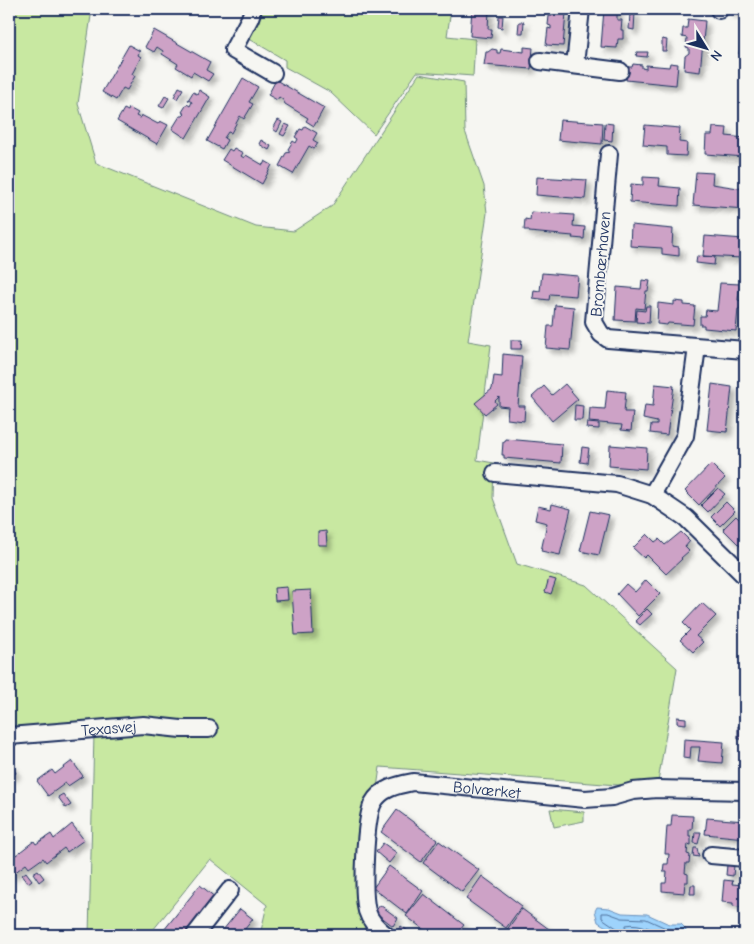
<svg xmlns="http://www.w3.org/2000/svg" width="754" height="944" font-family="'Comic Neue',sans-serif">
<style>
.green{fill:#c8e8a1;stroke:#728c80}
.water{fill:#9ed3fc;stroke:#6a91bd}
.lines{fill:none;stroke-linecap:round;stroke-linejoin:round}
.shore{stroke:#4f719d;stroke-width:1}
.building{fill:#cda2c6;stroke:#1b2f5e;filter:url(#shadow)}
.street-casing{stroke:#1b2f5e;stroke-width:20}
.street{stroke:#f6f6f2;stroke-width:16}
.labels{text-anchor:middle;stroke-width:4;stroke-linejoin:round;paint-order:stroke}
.street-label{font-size:16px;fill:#1b2f5e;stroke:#f6f6f2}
</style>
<defs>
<filter id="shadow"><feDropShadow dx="4.5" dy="4.5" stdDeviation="2.5" flood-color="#0004"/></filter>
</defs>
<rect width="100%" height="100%" fill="#f6f6f2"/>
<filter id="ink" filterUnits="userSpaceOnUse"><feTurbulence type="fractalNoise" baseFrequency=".02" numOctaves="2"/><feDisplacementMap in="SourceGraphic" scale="10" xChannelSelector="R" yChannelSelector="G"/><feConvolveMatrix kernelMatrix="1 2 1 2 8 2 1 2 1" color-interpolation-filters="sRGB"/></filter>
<g filter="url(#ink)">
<path class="green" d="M9 9H92L78 104 96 163 256 227 294 231 332 206 419 74 464 82 465 131 484 186 487 213 468 341 491 345 477 460 494 463 493 498 517 564 586 585 677 668 657 788 380 767 370 837 364 933 368 935H260L267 905 210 859 149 935H89L94 734 9 729Z
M258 9H451L447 36 475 39 473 76 417 72 374 134 330 92 285 67V60L246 37Z
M550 809 584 812V821L554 827Z"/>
<path class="water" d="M597 907 609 908 622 913 647 914 669 924H681L684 927 688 935H620L598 922 595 911Z"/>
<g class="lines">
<path class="shore" d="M620 935 618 929 602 918V913H608L622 918 646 919 668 929 679 930 683 935
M627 935 626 925C642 922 652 931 667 935"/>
</g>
<path class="building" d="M472 9 489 10 488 29H492L491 38 470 36Z
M604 9H621L617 13V20H622L621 30H623V39H618L617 48 601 47Z
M730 9H743L742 13 729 12Z
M552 11 566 13 563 46 546 45 548 28 551 29V26L548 25 549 16H552Z
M630 13H635L634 30 629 29Z
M499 16H503L502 28 498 27Z
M688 19 705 21 700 72 684 70 685 56 689 53V48L686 47 687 38 682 37 683 28H687Z
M519 22H524L523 33H518Z
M154 30 210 62 206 70 213 74 208 81 193 72 191 76 176 67 178 64 162 54 163 51 157 47 154 52 145 47Z
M741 38 745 39V54H739Z
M662 39 667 40 666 51H662Z
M129 45 140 51 138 55 141 57 132 74 135 76 127 90 123 88 116 100 102 92Z
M524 47 533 48 531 69 484 65 486 52H488L492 49 497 50V53H500L501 49 524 52Z
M637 52H648L647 57 636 56Z
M670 63 678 64 676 85 626 80 627 67H632L633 64 642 65V68L646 69V65L669 67Z
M243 78 258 87 249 102 253 104 244 119 240 116 231 133 228 132 224 138 227 140 222 149 207 141Z
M276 80 324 108 314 126 306 121 308 118 285 104 283 100 279 97 277 100 268 95Z
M179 87 183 89 177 99 174 97Z
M199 90 210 97 186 138 172 129 180 116H183L185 114 182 112 187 104 190 106 192 102 188 100 193 92 197 94Z
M165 96 169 98 163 108 159 106Z
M129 108 138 113 136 116 140 118 141 115 158 124 160 121 168 125 157 144 117 121 124 109 128 111Z
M278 120 282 122 277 132 273 129Z
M560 120 603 123 602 144 558 140Z
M605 123 613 124 612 141 604 140Z
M285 124 290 126 284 136 280 134Z
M645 125 680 128 679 142 687 143 686 156 667 155V147L643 145Z
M305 126 317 133 313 140 318 143 314 149 309 146 293 174 279 166 286 153 290 152 288 149 293 141 296 143 298 139 295 137 300 129 303 130Z
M713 127 727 128 726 136 745 138V157L705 154 706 135H712Z
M261 140 271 146 269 150 259 144Z
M234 148 243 153 241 156 244 158 246 155 263 165 265 161 272 165 262 184 222 160 229 149 232 151Z
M696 172 713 173 712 184 745 189V209L693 205Z
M537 177 587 180 585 199 536 195Z
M643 177 660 178 659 186 680 188 679 206 630 202 631 184 643 185Z
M531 212 574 215 573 226 585 227 584 239 572 238 573 236 529 232V230H524L525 219 530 220Z
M631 225 673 229 672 246 679 247V256L662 254V248L630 246Z
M705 236 744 239 742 258 703 256Z
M697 256 715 257 714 265 696 263Z
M542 273 578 276 576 296 550 294 549 300 533 298 534 290 540 291Z
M642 280 650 281 648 291H646L644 309 636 308 635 321 615 320 617 287 641 289Z
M720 283 740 284 738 300 741 301 740 309H738L736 331 704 328V325H700V316H705L706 310 717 311Z
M674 301 684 302V305L695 306 693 325 668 323 667 325 657 324 658 303 674 305Z
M555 305 574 307 570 350 546 348 548 326H553Z
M646 306H650L649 323 636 322 637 310 645 311Z
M511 340H522L521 349H511Z
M503 354 522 356 518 406H525L524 421 507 419 508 407 499 406V397L495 401 497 404 485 414 475 403 492 389 494 376 502 377Z
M565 384 578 399 552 421 532 397 544 386 552 395Z
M655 384 674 386 667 435 650 433 651 425H657V422L643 419 645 405 653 406Z
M712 384 732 387 727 432 707 430Z
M607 390 626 392 624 412H633L631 431 621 430 622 425 589 422 590 408 605 409Z
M575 405 583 406 582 420H574Z
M587 423 599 424V429L586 428Z
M506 439 562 444 561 463 504 458V455H502L503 442H505Z
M610 445 647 448 646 469 609 466Z
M582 447 589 448 587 463 580 462Z
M711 464 725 478 699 505 685 491Z
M718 488 725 494 708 512 701 505Z
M726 502 735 511 720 526 711 517Z
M552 504 571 509 560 555 541 551 547 523 535 520 538 506 551 509Z
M590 511 609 515 599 555 580 551Z
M736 516 745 525V551L723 529Z
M326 531 327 545H318V532Z
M681 532 690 541 685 547 689 551 681 558 682 559 666 574 647 555 644 558 633 548 647 534 655 542 659 539 665 545Z
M549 578 556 580 551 594 545 592Z
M646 580 660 594 638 616 617 594 626 584 635 592Z
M287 587 288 600 275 601 274 588Z
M311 590 313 634 295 635 292 591Z
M702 603 716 616 696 636 703 642 693 652 680 640 690 630 683 623Z
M647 609 652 614 640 625 635 621Z
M677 717 686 718V724L677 723Z
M738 726H743L742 739H738Z
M684 739 724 742 722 763 698 761 700 747H691L690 759 683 758Z
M72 761 83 776 68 786 65 782 62 784 63 785 48 796 37 781 52 770 55 774Z
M9 762 16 773 9 778Z
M63 794 71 805 66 808 58 797Z
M397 810 437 840 421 862 381 832Z
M672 815 693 816 692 829H689V836H691V845L688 844 687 854 690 855 689 863H686L685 873 688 874V882H685L684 893 662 891V883H666L667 872H663L664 864H668L669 854H665L667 826H671Z
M707 818 745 821V838L705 834Z
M72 824 84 840 67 852 64 848 46 862 43 858 29 868 26 864 9 877V853L12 850 16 855 34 841 36 844 51 834 54 839Z
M695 832H701L698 844 694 843Z
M439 841 479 870 462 892 423 863Z
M383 843 397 853 389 863 376 852Z
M694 848H697L699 857 693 856Z
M727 865 734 866 733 876 726 875Z
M389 866 423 891 407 914 373 888Z
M38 870 44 878 39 882 33 873Z
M26 872 32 880 28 883 22 875Z
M482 876 522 906 506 928 466 899Z
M724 880 733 881 732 884 743 885V882H745V908L733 906V903L722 902Z
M200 885 216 898 186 935H160Z
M691 885H695V894H690Z
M424 894 464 925 456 935H431L406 916Z
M380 905 398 918 393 926 375 912Z
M240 909 253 919 240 935H219Z
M522 909 557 935H511L506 931Z
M401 926 414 935H394Z"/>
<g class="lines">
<defs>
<g id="street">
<path d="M253 9 250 18 233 50 273 73"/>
<path d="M719 10V9"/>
<path d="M540 61 620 71"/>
<path d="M575 65 581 9"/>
<path d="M609 154 594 322 601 334 608 339 745 350"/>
<path d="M495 473 617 484 652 495 686 518 745 576"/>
<path d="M652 495 685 436 697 347"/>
<path id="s1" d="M9 736 143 725 181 729H209"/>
<path d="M711 855 745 858"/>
<path d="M195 935 230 890"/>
<path id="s2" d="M386 935C378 929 370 921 367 911 362 892 365 820 373 803 381 788 398 785 413 782L585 799 612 797 633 791 657 789 745 791"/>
</g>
</defs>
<use href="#street" class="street-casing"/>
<use href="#street" class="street"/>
</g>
</g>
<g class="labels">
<g class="street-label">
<text transform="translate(600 264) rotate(-85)" y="6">Brombærhaven</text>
<text dy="6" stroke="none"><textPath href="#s1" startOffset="100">Texasvej</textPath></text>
<text dy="6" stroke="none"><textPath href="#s2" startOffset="261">Bolværket</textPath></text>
</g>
</g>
<rect width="754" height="944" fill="none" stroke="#f6f6f2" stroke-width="30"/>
<rect x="15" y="15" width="724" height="914" fill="none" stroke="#1b2f5e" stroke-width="2" filter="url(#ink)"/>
<g transform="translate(706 48) rotate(127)" stroke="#f6f6f2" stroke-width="4" paint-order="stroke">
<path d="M0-4L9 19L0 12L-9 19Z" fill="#1b2f5e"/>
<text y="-8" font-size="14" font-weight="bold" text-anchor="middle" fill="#1b2f5e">N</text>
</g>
</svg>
